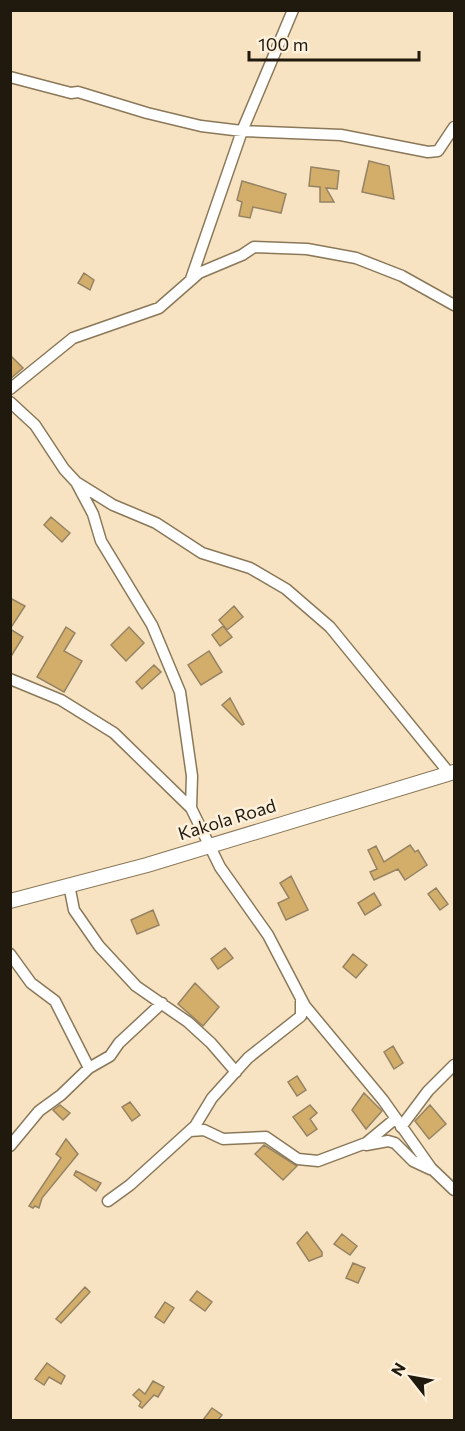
<svg xmlns="http://www.w3.org/2000/svg" width="465" height="1431" font-family="Commissioner,sans-serif">
<style>
.building{fill:#d3ae6b;stroke:#958363;stroke-width:1.5}
.lines{fill:none;stroke-linecap:round;stroke-linejoin:round}
.street-casing{stroke:#8a7859;stroke-width:13}
.secondary-casing{stroke:#8a7859;stroke-width:16}
.street{stroke:#fff;stroke-width:10}
.secondary{stroke:#fff;stroke-width:14}
.labels{text-anchor:middle;stroke-width:5;stroke-linejoin:round;paint-order:stroke}
.street-label{font-size:18px;fill:#20190d;stroke:#fdf1dd}
</style>
<rect width="100%" height="100%" fill="#f7e3c1"/>
<path class="building" d="M369 161 389 166 394 199 362 192Z
M311 167 339 171 337 189 326 188 334 202H320V187L309 186Z
M242 181 286 194 281 213 253 207 250 218 239 216 242 202 237 200Z
M84 273 94 280 90 290 78 283Z
M10 355 23 368 10 379Z
M51 517 70 533 62 542 44 525Z
M10 598 25 606 10 629Z
M234 606 243 617 227 630 219 620Z
M223 626 232 637 220 646 212 635Z
M66 627 75 633 64 651 82 661 64 692 37 677Z
M129 627 144 643 126 661 111 645Z
M10 629 23 637 10 658Z
M209 651 222 672 201 685 188 665Z
M154 665 161 672 142 689 136 682Z
M230 698 244 724 242 725 222 705Z
M410 845 415 852 418 850 427 865 405 880 398 869 374 880 370 872 377 869 368 850 376 846 384 862Z
M291 876 308 910 286 920 278 903 289 898 280 883Z
M436 888 448 904 440 910 428 894Z
M374 893 381 905 365 915 358 903Z
M153 910 159 925 137 934 131 920Z
M225 948 233 958 218 969 211 959Z
M353 954 367 965 356 978 343 967Z
M195 983 219 1007 203 1026 178 1004Z
M393 1046 403 1063 394 1069 384 1052Z
M297 1076 306 1090 297 1096 288 1082Z
M364 1093 382 1111 366 1129 352 1110Z
M130 1102 140 1115 132 1121 122 1107Z
M60 1105 70 1113 63 1120 53 1110Z
M310 1105 317 1113 310 1119 317 1129 307 1136 293 1117Z
M430 1105 446 1124 429 1139 415 1121Z
M66 1139 78 1154 42 1198 39 1208 35 1206 33 1208 29 1206 61 1158 56 1154Z
M264 1145 297 1166 283 1180 255 1154Z
M76 1171 101 1183 96 1191 74 1175Z
M307 1232 322 1252V1256L309 1261 297 1243Z
M342 1234 357 1246 350 1255 334 1244Z
M353 1263 365 1268 358 1283 346 1278Z
M85 1287 90 1292 61 1323 56 1319Z
M197 1291 212 1302 205 1311 190 1300Z
M165 1302 174 1308 164 1323 155 1317Z
M47 1363 65 1376 61 1384 49 1377 44 1385 35 1379Z
M153 1381 164 1387 158 1397 154 1395 142 1408 139 1406 141 1402 133 1395 139 1389 145 1394Z
M212 1408 222 1415 218 1420H203Z"/>
<g class="lines">
<defs>
<path id="street" d="M10 77 71 93 78 92 147 113 201 126 242 131 341 135 428 152 438 151 454 127
M191 279 242 131 293 10
M10 389 73 338 159 308 199 273 242 255 254 247 307 249 356 258 402 276 454 305
M10 402 35 425 64 469 76 482 93 514 101 541 152 625 180 692 192 776 191 808
M76 482 113 505 156 523 202 553 250 568 286 589 330 627 450 774
M10 679 61 700 114 733 191 808 220 867 268 935 305 1006 383 1100 431 1168 454 1190
M69 885 74 910 99 946 136 986 188 1022 211 1043 236 1072
M10 954 31 983 55 1001 89 1068
M401 1127 428 1091 454 1065
M190 1131 204 1130 223 1139 266 1137 298 1159 318 1161 366 1143 395 1119
M366 1145 388 1141 395 1143 413 1161 430 1169
M10 1146 39 1111 61 1095 89 1068 110 1056 119 1043 162 1003
M108 1201 130 1185 195 1126 212 1098 248 1058 301 1016V1001"/>
<path id="secondary" d="M10 901 147 865 454 772"/>
</defs>
<use href="#street" class="street-casing"/>
<use href="#secondary" class="secondary-casing"/>
<use href="#street" class="street"/>
<use href="#secondary" class="secondary"/>
</g>
<g class="labels">
<g class="street-label">
<text transform="translate(227 820) rotate(-17)" y="6">Kakola Road</text>
</g>
</g>
<rect width="465" height="1431" fill="none" stroke="#20190d" stroke-width="24"/>
<g transform="translate(411 1377) rotate(301)" stroke="#fdf1dd" stroke-width="4.5" paint-order="stroke">
<path d="M0-4.5L10 22L0 15L-10 22Z" fill="#20190d"/>
<text y="-9" font-size="16" font-weight="bold" text-anchor="middle" fill="#20190d">N</text>
</g>
<path d="M249 51v9h170v-9" fill="none" stroke="#20190d" stroke-width="3"/>
<text x="258" y="51" font-size="18" fill="#20190d" stroke="#fdf1dd" stroke-width="4.5" paint-order="stroke">100 m</text>
</svg>
